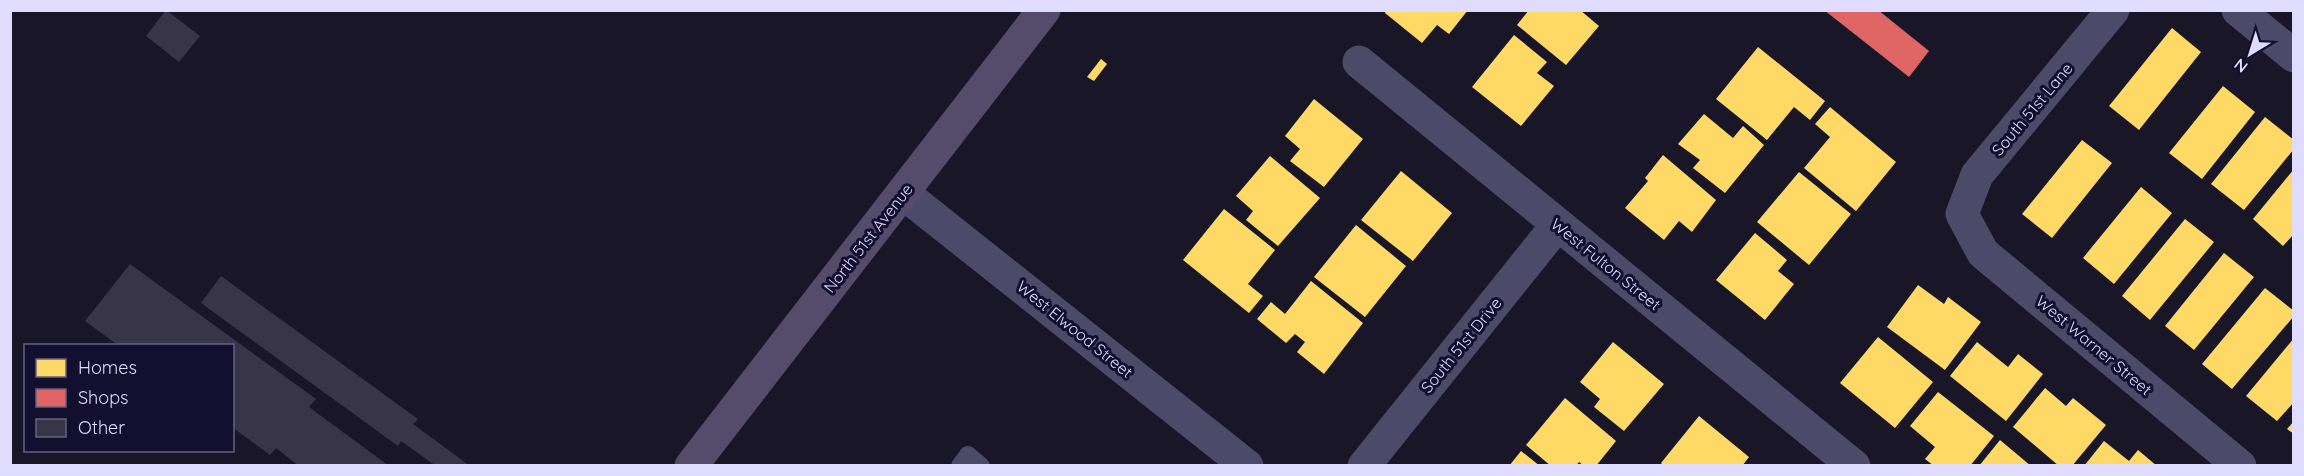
<svg xmlns="http://www.w3.org/2000/svg" width="2304" height="476" font-family="Quicksand,sans-serif">
<style>
.homes{fill:#ffd966}
.shops{fill:#e06666}
.building{fill:#383549}
.lines{fill:none;stroke-linecap:round;stroke-linejoin:round}
.service{stroke:#4b4b69;stroke-width:18}
.minor{stroke:#4b4b69;stroke-width:33}
.primary{stroke:#554c6c;stroke-width:33}
.labels{text-anchor:middle;stroke-width:6;stroke-linejoin:round;paint-order:stroke}
.street-label{font-size:16px;fill:#dfdcff;stroke:#130f2f}
</style>
<rect width="100%" height="100%" fill="#191628"/>
<path class="homes" d="M1387 10H1468L1449 34 1437 25 1422 43 1385 13Z
M1529 10H1580L1599 26 1566 65 1517 25Z
M2172 28 2201 52 2139 130 2109 106Z
M1514 35 1547 62 1537 73 1554 86 1521 126 1472 87Z
M1758 47 1825 101 1810 120 1794 107 1767 140 1716 99Z
M1101 59 1107 64 1094 81 1087 77Z
M2223 86 2255 112 2202 179 2169 153Z
M1314 99 1363 139 1324 187 1290 161 1300 149 1285 136Z
M1830 107 1896 162 1856 211 1804 168 1830 137 1815 124Z
M1704 114 1733 138 1743 126 1764 145 1725 193 1693 168 1700 160 1678 144Z
M2265 117 2294 140V149L2244 210 2211 184Z
M2082 140 2112 163 2052 238 2022 214Z
M1663 155 1716 200 1692 232 1679 221 1664 240 1625 208 1648 181 1645 178Z
M1270 156 1320 198 1278 246 1246 220 1253 211 1236 196Z
M2294 169V234L2283 246 2253 219Z
M1401 171 1452 213 1413 261 1361 220Z
M1799 172 1851 214 1809 265 1757 222Z
M2141 187 2172 213 2114 284 2083 258Z
M1224 209 1275 250 1248 284 1263 296 1249 313 1183 260Z
M2185 219 2214 242 2150 320 2122 296Z
M1356 225 1406 266 1365 317 1314 277Z
M1755 233 1787 260 1778 271 1794 284 1765 320 1716 280Z
M2224 253 2254 277 2194 350 2165 326Z
M1311 281 1363 323 1324 374 1297 352 1305 342 1295 334 1286 343 1257 319 1271 302 1285 314Z
M1918 285 1944 304 1948 297 1981 322 1945 370 1887 327Z
M2265 288 2294 311V316L2232 389 2202 364Z
M1878 337 1933 382 1895 428 1840 383Z
M2294 338V402L2277 421 2246 396Z
M1613 342 1664 384 1624 431 1594 407 1600 399 1580 382Z
M1977 342 2008 367 2018 354 2043 374 2006 421 1950 376Z
M2045 388 2066 406 2073 398 2106 425 2072 466H2059L2013 427Z
M1938 392 1994 436 1970 466H1934L1925 459 1935 447 1910 426Z
M1565 398 1616 441 1596 466H1584L1579 462 1576 466H1551L1526 445Z
M1699 416 1749 457 1742 466H1664L1661 463Z
M2294 421V434L2287 429Z
M2000 440 2031 466H1979Z
M2104 441 2129 461 2138 450 2157 466H2084Z
M1521 451 1540 466H1509Z"/>
<path class="shops" d="M1824 10H1878L1929 51 1909 77Z"/>
<path class="building" d="M166 10 200 36 179 62 146 36Z
M130 264 316 399 309 407 389 466H299L276 448 270 455 232 427V346H119L85 321Z
M221 276 418 419 413 424 470 466H436L401 441 398 446 201 303Z"/>
<g class="lines">
<path class="service" d="M960 466 968 455 981 466"/>
<path class="minor" d="M2113 10 1977 175 1962 214 1983 253 2240 466
M2238 10 2294 56
M1359 62 1854 466
M903 193 1247 466
M1364 466 1558 224"/>
<path class="primary" d="M691 466 1044 10"/>
</g>
<g class="labels">
<g class="street-label">
<text transform="translate(2032 109) rotate(-50)" y="6">South 51st Lane</text>
<text transform="translate(868 238) rotate(-52)" y="6">North 51st Avenue</text>
<text transform="translate(1606 264) rotate(39)" y="6">West Fulton Street</text>
<text transform="translate(1075 329) rotate(39)" y="6">West Elwood Street</text>
<text transform="translate(1461 345) rotate(-51)" y="6">South 51st Drive</text>
<text transform="translate(2094 345) rotate(40)" y="6">West Warner Street</text>
</g>
</g>
<rect width="2304" height="476" fill="none" stroke="#dfdcff" stroke-width="24"/>
<rect x="24" y="344" width="210" height="108" fill="#130f2f" stroke="#656182" stroke-width="1.5"/>
<rect x="36" y="359" width="30" height="18" fill="#ffd966" stroke="#656182" stroke-width="1.5"/>
<text x="78" y="374" font-size="18" fill="#dfdcff">Homes</text>
<rect x="36" y="389" width="30" height="18" fill="#e06666" stroke="#656182" stroke-width="1.5"/>
<text x="78" y="404" font-size="18" fill="#dfdcff">Shops</text>
<rect x="36" y="419" width="30" height="18" fill="#383549" stroke="#656182" stroke-width="1.5"/>
<text x="78" y="434" font-size="18" fill="#dfdcff">Other</text>
<g transform="translate(2250 54) rotate(218)" stroke="#130f2f" stroke-width="4.5" paint-order="stroke">
<path d="M0-4.5L10 22L0 15L-10 22Z" fill="#dfdcff"/>
<text y="-9" font-size="16" font-weight="bold" text-anchor="middle" fill="#dfdcff">N</text>
</g>
</svg>
